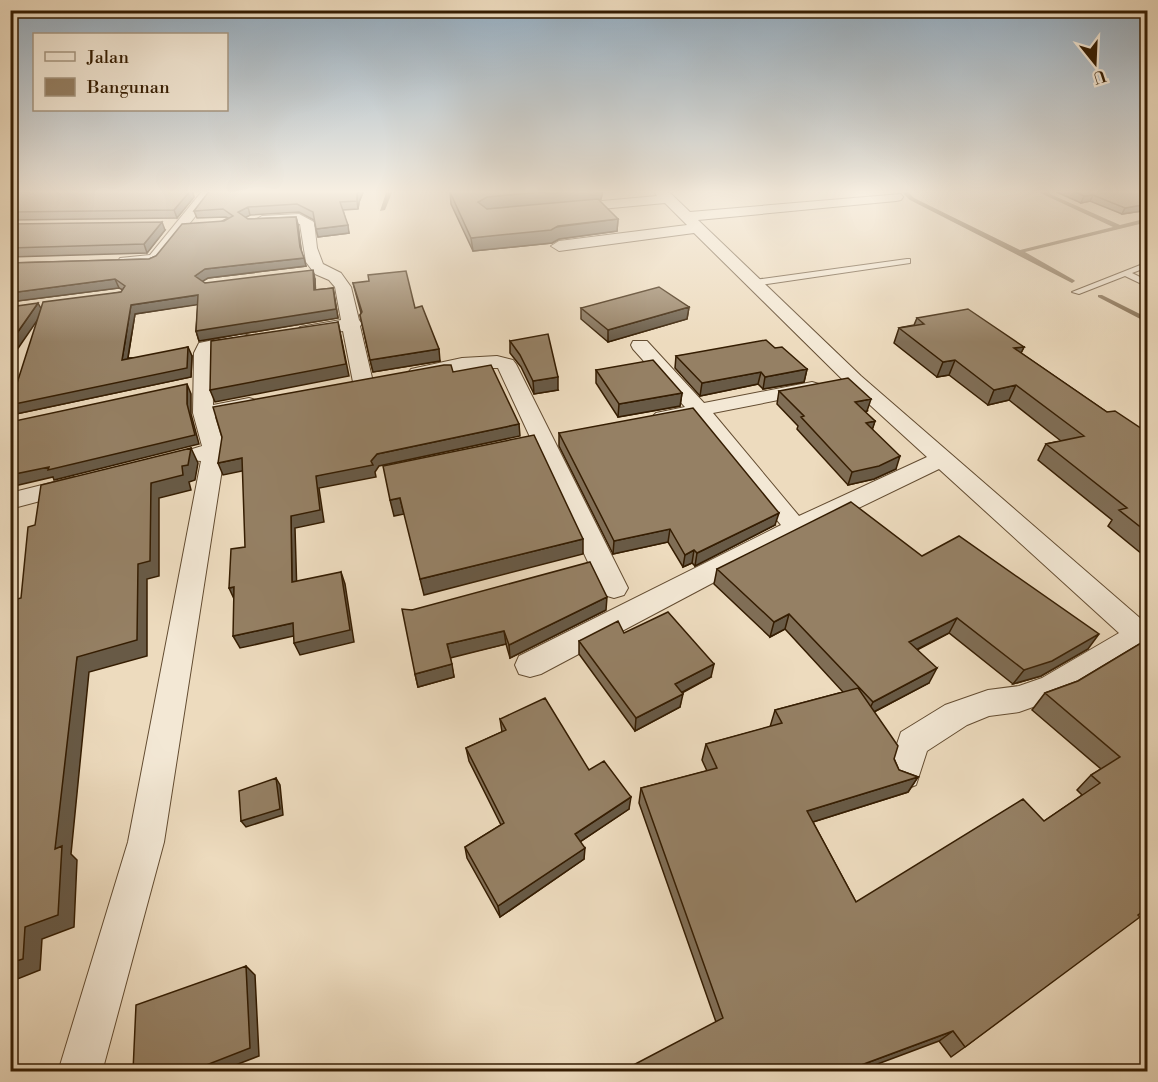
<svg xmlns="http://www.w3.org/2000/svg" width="1158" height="1082" font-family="'Libre Bodoni',serif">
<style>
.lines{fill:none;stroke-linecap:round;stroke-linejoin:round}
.stream{fill:#7e684c;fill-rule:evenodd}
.lane-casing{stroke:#634c31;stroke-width:2}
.street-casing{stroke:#634c31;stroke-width:2}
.lane{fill:#f3e8d5;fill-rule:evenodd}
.street{fill:#f3e8d5;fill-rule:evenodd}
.wall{fill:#806e56;stroke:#351d02;stroke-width:1.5}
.shaded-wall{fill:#685a46;stroke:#351d02;stroke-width:1.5}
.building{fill:#958064;stroke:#351d02;stroke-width:1.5}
</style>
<rect width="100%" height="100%" fill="#eddbbe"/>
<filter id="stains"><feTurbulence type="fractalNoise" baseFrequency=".00333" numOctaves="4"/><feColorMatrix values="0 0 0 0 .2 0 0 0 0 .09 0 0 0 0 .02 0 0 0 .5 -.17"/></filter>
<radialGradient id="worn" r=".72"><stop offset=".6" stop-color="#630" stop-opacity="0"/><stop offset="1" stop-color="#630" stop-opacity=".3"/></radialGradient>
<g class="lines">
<path class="stream" d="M387 190H393L385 210 380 211Z
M900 190H906L914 198 1020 250 1113 227 1034 190H1041L1120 225 1148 218V222L1025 252 1074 280 1075 281 1072 283 910 200Z
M1098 295H1102L1148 318V323L1098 297Z"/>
<defs>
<path id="lane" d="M907 259H910V263L754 286 750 283 754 280Z
M1148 262V267L1132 273 1148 281V287L1125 276 1079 294 1072 292Z"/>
<path id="street" d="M203 190H216L160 261 149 266 120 264 118 261 120 258 150 255Z
M653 190H667L690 212 901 194 903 197 901 200 896 201 698 220 861 376 1148 625V653L1138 650 1064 696 1019 712 989 716 967 725 927 751 916 785 904 790 892 785 887 774 901 732 945 705 988 690 1019 686 1042 678 1119 633 939 469 807 533 541 674 530 677 519 674 515 665 519 656 781 525 694 417 663 423 656 421 652 417 656 413 685 407 633 349 631 345 633 341H647L704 403 812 382 819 384 822 388 819 392 713 413 799 516 927 457 847 384 694 233 559 251 551 246 559 241 687 225 665 203 569 212 562 208 569 204 657 196Z
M299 214 314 222 317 248 323 264 341 273 351 287 359 320 362 324 360 326 373 382 370 386H356L353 382 343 331 306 336 300 335 297 331 300 327 341 320 335 287 329 280 315 274 306 262 300 224H262L255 220 262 216Z
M243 334 250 336 252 340 250 344 212 353 213 405 249 398 256 400 259 404 256 408 215 417 225 450 164 842 102 1072H58L128 842 201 461 189 460 186 455 189 450 202 446 193 413 194 353 199 343Z
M497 356 513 360 516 364 628 588 624 595 614 598 604 595 600 588 498 368H475L418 379 411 377 408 373 411 369 462 358Z
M74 477 82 480 86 485 82 490 10 509V493Z"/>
</defs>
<use href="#lane" class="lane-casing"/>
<use href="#street" class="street-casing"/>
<use href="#lane" class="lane"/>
<use href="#street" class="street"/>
</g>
<path class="wall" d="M116 190H192L194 197 177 218 10 220V192Z
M364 190 359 202 358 209 343 210 349 233 318 237 314 220 299 212 250 215 245 217 248 219 296 217 298 225 301 251 306 266 208 278 202 281 205 283 315 279V290L333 288 338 318 199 341 196 331 198 304 135 314 128 358 192 356 191 377 16 414 37 321 41 308 121 292 123 290 119 288 10 302V263L149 259 156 256 228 218 226 217 197 218 194 211Z
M456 190H603L601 199 487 209 618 219 617 231 559 239 552 243 473 251 451 204 450 192 456 191Z
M1052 190H1148V210L1122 214 1090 201 1081 203Z
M10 224 165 230 147 253 10 257Z
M353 283 415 308 440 361 373 372 360 315 361 313Z
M689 307 687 319 608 342 581 319V308Z
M917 318 1024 347 1021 353 1107 412 1148 433V559L1108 526 1112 520 1038 460 1046 444 1061 441 1009 400 988 405 949 375 937 377 894 343 899 328 914 325Z
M510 341 558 390 534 394 521 367 510 353Z
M775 348 807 369 804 382 763 389 758 384 700 396 675 368 676 356Z
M596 370 682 393 680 406 618 417 596 383Z
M779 391 867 411 865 412 875 421 872 429 896 469 874 479 848 485 797 429 798 426 777 404Z
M559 433 775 525 695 566 692 563 683 567 668 542 613 554 559 446Z
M922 556 1088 649 1041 676 1013 684 949 633 917 650 929 683 874 712 899 770 918 777 908 792 813 822 856 902 1044 821 1082 795 1077 790 1091 775 1101 769 1032 710 1045 693 1078 681 1146 640 1148 907 965 1047 951 1057 939 1041 716 1022 639 803 641 788 707 771 702 760 706 744 770 727 775 710 843 692 785 629 770 637 714 584 717 569Z
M412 610H606L510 658 506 644 450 657 454 677 418 687 415 674Z
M624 633 711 677 682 693 680 707 635 731 579 654V641Z
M500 719 589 770 629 809 580 842 584 859 500 917 467 858 465 847 501 825 469 761 466 748 502 732Z"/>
<path class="shaded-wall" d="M191 190H192L194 197 177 218 174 210Z
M359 190H364L359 202 358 209 357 201V194Z
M561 190H603L601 199 488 209 479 214 478 202 487 197Z
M1093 195 1090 201 1081 203 1084 196Z
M1148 204V210L1122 214 1125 208Z
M248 207 250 215 241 220 238 212Z
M296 217 298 225 302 255 300 247Z
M618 219 617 231 559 239 552 243 473 251 471 238Z
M162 222 165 230 147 253 144 244Z
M348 225 349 233 318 237 316 229Z
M304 258 306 266 208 278 198 284 195 276 205 269Z
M313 270 315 279 316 299 314 290Z
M115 279 119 288 10 302V293Z
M333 288 338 318 199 341 196 331Z
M198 295 202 304 135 314 126 369 122 360 131 305Z
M38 303 43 312 10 360V343Z
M689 307 687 319 608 342V330Z
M338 322 349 376 215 402 210 390Z
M188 347 192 356 191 377 16 414 10 406V405Z
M1024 347 1017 361 1014 348Z
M439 349 440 361 373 372 370 360Z
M955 360 949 375 937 377 943 362Z
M807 369 804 382 763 389 765 377Z
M761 372 758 384 700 396 702 383Z
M558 377V390L534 394 533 381Z
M187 384 191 394V414L199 444 54 480 53 477 10 487V475L187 404Z
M1016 385 1009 400 988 405 994 390Z
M682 393 680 406 618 417 619 404Z
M871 399 867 411 851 415 855 402Z
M875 421 871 434 866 423Z
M519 424 520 436 379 466 375 472 376 477 319 488 324 522 295 528 297 595 292 582 291 516 316 476 371 461 377 454Z
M191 448 198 463 195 480 189 482 191 490 159 498V576L147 579V656L89 672 71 854 77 860 74 927 42 939 40 970 10 982V963L25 927 77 657 138 564 151 483 182 466Z
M900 456 896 469 874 479 848 485 852 472Z
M242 458 247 470 223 475 218 463Z
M400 498 404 514 394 516 390 500Z
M779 513 775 525 695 566 697 553Z
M670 529 668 542 613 554 614 541Z
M583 539V554L424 595 420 579Z
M694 550 692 563 683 567 685 555Z
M341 572 345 584 354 642 300 655 294 643Z
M234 587 235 601 229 588Z
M607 597 606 610 510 658 509 645Z
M789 614 785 629 770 637 774 622Z
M957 618 949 633 902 657 909 642Z
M293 623 298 635 240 648 233 636Z
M504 631 506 644 450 658 447 644Z
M1099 634 1088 649 1041 676 1013 684 1024 670Z
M452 664 454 677 418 687 415 674Z
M714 664 711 677 673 697 675 684Z
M937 668 929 683 866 716 873 702Z
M683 694 680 707 635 731 636 718Z
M918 777 908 792 800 826 807 811Z
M276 778 280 785 283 815 246 827 241 821Z
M631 797 629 809 575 845V834Z
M585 848 584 859 500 917 498 906Z
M246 966 255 975 259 1056 220 1071H196V1069Z
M953 1031 939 1041 859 1071H845Z"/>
<path class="building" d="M116 190H191L174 210 10 212V192Z
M210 190H359L357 194V201L340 202 348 225 316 229 313 212 297 204 248 207 238 212 248 219 296 217 300 247 304 258 205 269 195 276 205 283 313 270 314 290 333 288 336 309 196 331 198 295 131 305 122 360 188 347 187 368 10 405 43 302 121 292 125 286 115 279 10 293V263L149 259 156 256 182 224 224 221 233 216 223 209 194 211Z
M457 190H561L487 197 478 202 487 209 598 199 618 219 558 226 551 230 471 238 450 192 457 191Z
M1070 190H1148V204L1125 208 1093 195 1084 196Z
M162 222 144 244 10 248V224Z
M406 271 415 308 422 306 439 349 370 360 360 315 362 312 353 283 369 281 368 275Z
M659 287 689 307 608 330 581 308Z
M38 303 10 343V307Z
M968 309 1024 347 1014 348 1107 412 1115 411 1148 433V533L1119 510 1127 508 1046 444 1084 436 1016 385 994 390 955 360 943 362 899 328 924 324 917 318Z
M338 322 346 364 210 390 211 341Z
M548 334 558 377 533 381 520 355 510 341Z
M766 340 775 348 782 347 807 369 765 377 761 372 702 383 676 356Z
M653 360 682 393 619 404 596 370Z
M444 365H451L453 372 491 365 519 424 377 454 371 461 373 465 316 476 320 510 291 516 292 582 341 572 350 630 294 643 293 623 233 636 234 587 229 588 231 549 245 547 242 458 218 463 222 437 213 407Z
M848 378 871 399 855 402 875 421 866 423 900 456 879 466 852 472 801 417 804 416 779 391Z
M187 384V404L195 435 48 470 49 467 10 475V422Z
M693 408 779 513 697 553 694 550 685 555 670 529 614 541 559 433Z
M534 435 583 539 420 579 400 498 390 500 383 466Z
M191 448 188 465 182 466 183 475 151 483 150 561 138 564 137 640 77 657 55 849 62 846 58 915 25 927 23 959 10 963V601L21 598 28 527 35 525 41 485Z
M851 502 922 556 959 536 1099 634 1052 661 1024 670 957 618 909 642 937 668 873 702 789 614 774 622 717 569Z
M590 562 607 597 509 645 504 631 447 644 452 664 415 674 402 609 412 610Z
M668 612 714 664 675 684 683 694 636 718 579 641 618 621 624 633Z
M1146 640 1148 641V907L1138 915 1140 917 965 1047 953 1031 845 1071H622L723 1018 641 788 717 768 706 744 782 723 775 710 858 688 898 746 894 759 899 770 918 777 807 811 856 902 1023 799 1044 821 1100 783 1091 775 1120 757 1045 693 1078 681Z
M545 698 589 770 604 761 631 797 575 834 585 848 498 906 465 847 504 823 466 748 506 730 500 719Z
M276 778 280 809 241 821 239 791Z
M246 966 250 1048 196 1069V1071H133L136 1005Z"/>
<linearGradient id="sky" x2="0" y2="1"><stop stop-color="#91aabe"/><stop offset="0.56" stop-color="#f7efe2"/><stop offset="1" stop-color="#f7efe2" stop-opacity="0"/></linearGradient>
<rect width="1158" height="342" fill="url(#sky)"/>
<rect width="1158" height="1082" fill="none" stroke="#eddbbe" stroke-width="36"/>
<rect x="12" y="12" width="1134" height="1058" fill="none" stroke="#351d02" stroke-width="3"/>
<rect x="18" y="18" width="1122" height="1046" fill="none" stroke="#351d02" stroke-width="1.5"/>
<rect x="33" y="33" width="195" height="78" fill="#f3e8d5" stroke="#a79781" stroke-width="1.5"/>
<rect x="45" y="52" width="30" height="9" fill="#f3e8d5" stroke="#a79781" stroke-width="1.5"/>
<text x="87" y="63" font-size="18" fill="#351d02">Jalan</text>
<rect x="45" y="78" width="30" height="18" fill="#958064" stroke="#a79781" stroke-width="1.5"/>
<text x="87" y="93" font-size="18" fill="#351d02">Bangunan</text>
<g transform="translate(1095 63) rotate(162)" stroke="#f3e8d5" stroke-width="4.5" paint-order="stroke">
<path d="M0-4.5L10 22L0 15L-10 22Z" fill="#351d02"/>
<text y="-9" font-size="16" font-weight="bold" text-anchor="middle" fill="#351d02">U</text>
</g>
<rect width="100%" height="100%" filter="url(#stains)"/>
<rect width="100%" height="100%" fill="url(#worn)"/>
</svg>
